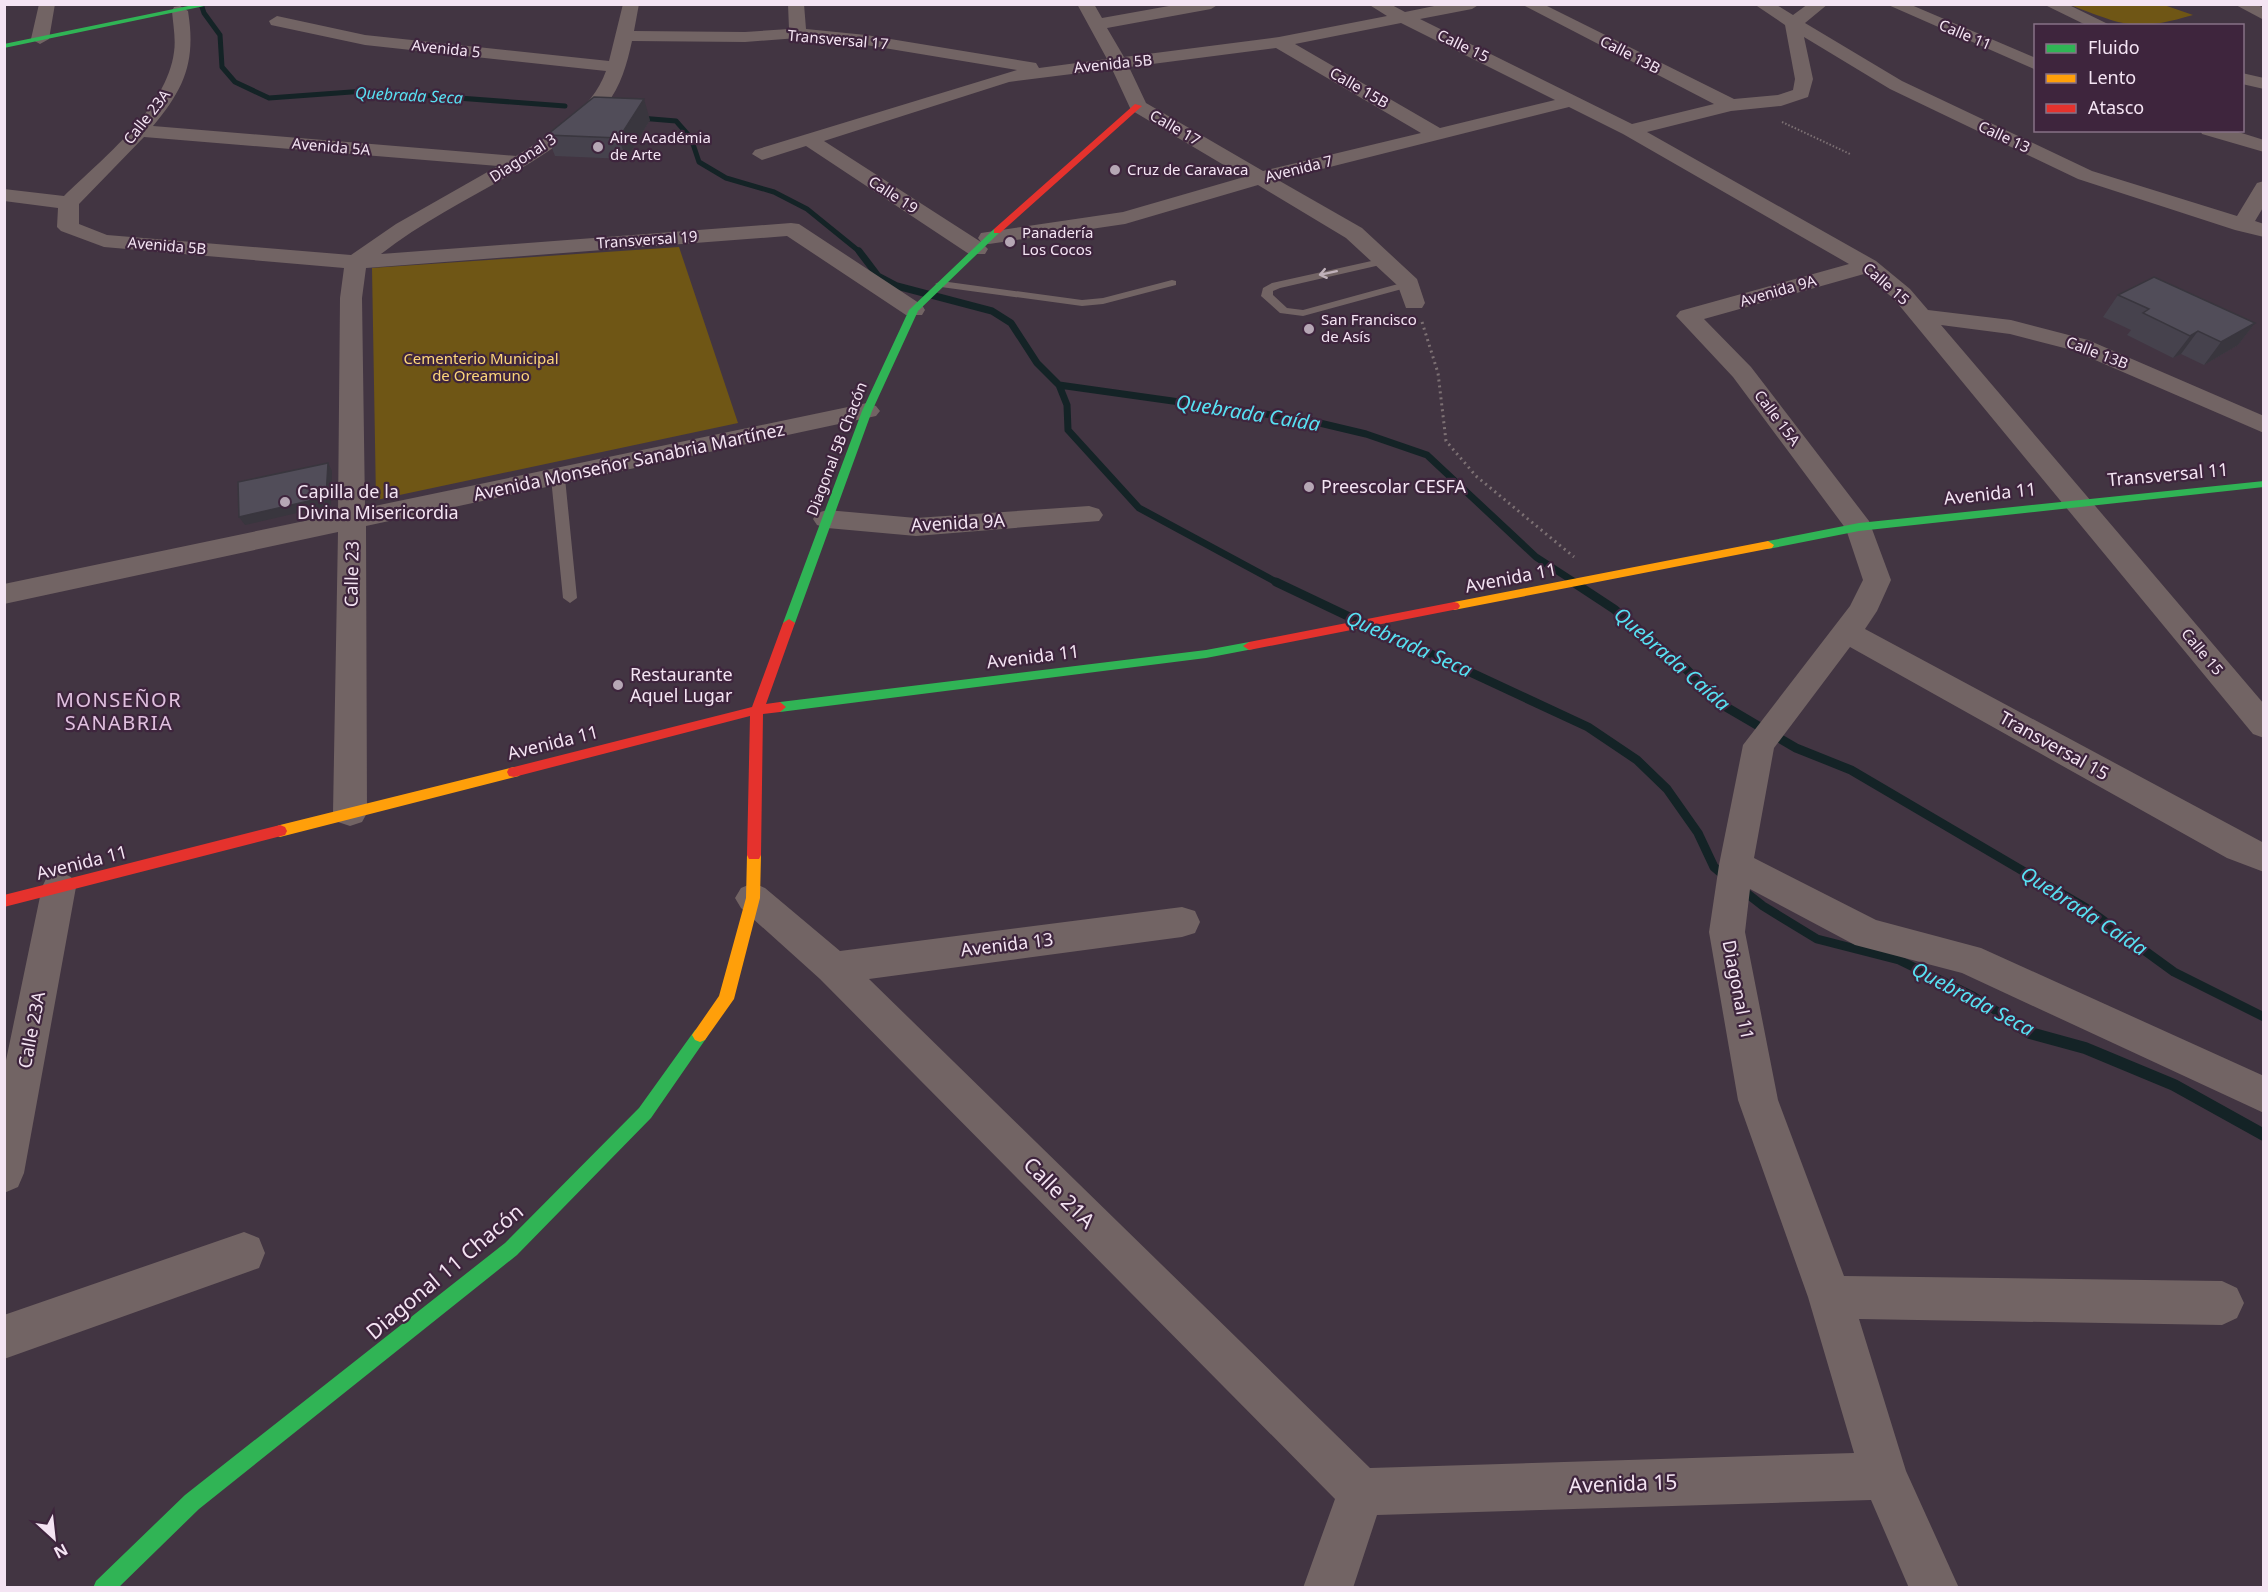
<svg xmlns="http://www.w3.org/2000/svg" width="2268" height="1592" font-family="'Noto Sans',sans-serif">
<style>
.green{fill:#6f5615}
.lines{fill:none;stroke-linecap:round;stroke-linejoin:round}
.stream-far3{stroke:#142326;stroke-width:5}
.stream-far2{stroke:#142326;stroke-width:7}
.stream-far1{stroke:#142326;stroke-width:9}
.stream{stroke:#142326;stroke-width:12}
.path-far1{stroke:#7d7174;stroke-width:2;stroke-dasharray:1.5 2;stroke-linecap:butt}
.path{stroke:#7d7174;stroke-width:3;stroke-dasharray:2 4;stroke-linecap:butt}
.lane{fill:#726464;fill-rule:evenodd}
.street{fill:#726464;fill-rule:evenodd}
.fast{fill:#30b455;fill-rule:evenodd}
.slow{fill:#ff9f0a;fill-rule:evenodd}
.jam{fill:#e5322d;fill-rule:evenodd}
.wall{fill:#46424d}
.shaded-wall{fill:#39363e}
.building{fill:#514d59;stroke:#39363e;stroke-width:1.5}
.oneway{stroke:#c0b1ba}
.poi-dot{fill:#b6a7b5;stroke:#3e253d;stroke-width:2}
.labels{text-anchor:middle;stroke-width:4.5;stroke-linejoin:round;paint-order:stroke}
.far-street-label{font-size:15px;fill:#f4e4f3;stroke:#3e253d}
.far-poi-label{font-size:15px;fill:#f4e4f3;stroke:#3e253d;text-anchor:start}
.far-park-label{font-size:15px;fill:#fdd67a;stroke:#3e253d}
.far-water-label{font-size:16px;font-style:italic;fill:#58e1f3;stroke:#3e253d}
.street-label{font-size:18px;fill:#f4e4f3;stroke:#3e253d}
.poi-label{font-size:18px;fill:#f4e4f3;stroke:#3e253d;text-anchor:start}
.water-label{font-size:20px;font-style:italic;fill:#58e1f3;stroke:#3e253d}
.neighbourhood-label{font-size:20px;letter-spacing:1.5px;fill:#e0c0df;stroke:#3e253d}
.near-street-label{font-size:21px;fill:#f4e4f3;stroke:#3e253d}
</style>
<rect width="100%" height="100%" fill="#423542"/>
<path class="green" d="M2070 5H2164L2193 15C2134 32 2126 26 2070 5Z
M679 247 738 423 376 500 372 268Z"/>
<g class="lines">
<path class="stream-far3" d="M201 4 204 13 220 35 222 67 235 82 269 98 365 91 565 106
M640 118 676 121 691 138 699 162 726 178 774 192 807 209 860 252"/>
<path class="stream-far2" d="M859 251 878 276 897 286 992 311 1011 323 1037 363 1059 385 1067 405 1068 430 1139 508 1278 583
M1059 385 1307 420 1366 434 1427 455 1536 557 1576 583"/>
<path class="stream-far1" d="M1276 582 1356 620
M1573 582 1614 609 1684 667 1721 704 1796 748 1851 770 2086 908 2174 972 2264 1017
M1371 626 1588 727 1637 760 1667 789 1698 833 1714 867 1727 878
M1740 888 1763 906 1817 939 1899 960 1973 996 2009 1019"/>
<path class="stream" d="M2006 1018 2030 1033 2085 1048 2174 1085 2264 1135"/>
<path class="path-far1" d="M1782 122 1850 154"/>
<path class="path" d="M1422 322 1438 373 1446 441 1476 476 1574 557"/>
<path class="lane" d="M1385 258 1389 259V263L1280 288 1273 291V295L1287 308 1303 310 1409 281 1413 282V286L1303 316 1280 313 1261 296 1263 288 1272 283Z
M1172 280 1176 281V285L1103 304 1082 306 941 287 935 284 941 281 1082 300 1103 298Z
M558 474 565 478 577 598 570 603 563 598 551 478Z"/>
<path class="street" d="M39 4H55L49 39 40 44 31 39Z
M623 4H639L634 31 745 32 789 29 788 4H804L806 29 866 35 1030 62 1036 63 1039 68 1107 59 1077 4H1094L1102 18 1180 4H1219L1211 9 1107 28 1124 57 1279 37 1387 16 1368 4H1390L1405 12 1444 4H1480L1472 9 1420 19 1632 124 1714 104 1521 4H1543L1734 99 1778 95 1793 90 1795 79 1785 25 1754 4H1775L1793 15 1808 4H1828L1805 23 1902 81 2092 171 2237 216 2257 183 2264 181V206L2255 221 2264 224V237L2235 230 2078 179 1890 89 1804 37 1813 79 1808 97 1781 106 1731 111 1647 132 1876 261 1910 289 1928 310 2011 320 2088 340 2264 416V433L2072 350 2010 334 1941 325 2264 704V738L2253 734 1894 299 1864 274 1704 319 1751 367 1869 521 1891 580 1877 611 1865 629 2264 843V872L2227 858 1850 647 1774 748 1754 858 1876 920 1981 948 2264 1076V1113L1962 973 1855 945 1750 889 1745 932 1778 1100 1844 1276 2222 1281 2237 1288 2244 1303 2237 1318 2222 1325 1859 1319 1906 1471 1959 1588H1909L1871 1500 1377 1515 1353 1588H1303L1335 1499 820 979 741 908 735 898 741 888 753 883 765 888 840 951 1182 907 1195 911 1200 922 1195 933 1182 937 869 979 1370 1468 1854 1453 1808 1297 1738 1100 1709 932 1719 865 1743 745 1850 606 1863 580 1846 529 1733 377 1676 316 1680 311 1849 264 1623 134 1569 107 1278 180 1362 228 1417 279 1425 303 1422 308H1406L1398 286 1346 238 1258 185 1125 224 989 244 982 243 988 249 985 254H969L806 146 762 160 752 154 755 150 1017 70 866 45 798 38 745 42 632 41C627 64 621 86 606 105 592 123 572 136 553 148 498 186 434 212 381 254L791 223 799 224 922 305 925 310 922 315H906L787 236 366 268 362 298 365 508 867 403 876 406 880 411 876 416 366 526 367 813 362 822 350 826 338 822 333 813 338 532 4 604V584L338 514 340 298 344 268 104 247 61 231 57 227 58 208 4 201V189L64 196C102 159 167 108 174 52 176 39 173 24 172 11L174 7 180 6 188 11C196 61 185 88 153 126L516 156C550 135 592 111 606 71L365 45 271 25 269 21 277 16 365 35 609 61ZM1401 23 1555 100 1440 128 1295 44ZM1276 48 1421 133 1263 171 1146 103 1129 67ZM1112 69 1131 110 1244 177 1123 212 981 233 978 238 981 242 824 141 1009 82ZM144 137 498 166 396 224 351 255 107 235 79 224V204Z
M1886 4H1909L2036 58V70Z
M2043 4H2067L2112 26H2088Z
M2234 4H2256L2264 8V20Z
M2242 73 2264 78V89L2242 84Z
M2200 130H2232L2264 140V152L2202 134Z
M1089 506 1099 509 1103 515 1099 521 916 536 827 528 817 525 813 519 817 513 827 510 916 518Z
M59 872 71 877 76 887 24 1173 18 1187 4 1193V1070L42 887 47 877Z
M244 1232 259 1238 265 1253 259 1268 4 1359V1315Z"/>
<path class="fast" d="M198 4H214L4 48V44Z
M994 229 1001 231 918 311 872 411 795 623 793 626H785L783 623 862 411 909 310Z
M2264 481V487L1859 531 1768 549 1762 545 1768 541 1859 523Z
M1249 642 1253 643 1255 646 1253 649 1206 658 780 712 774 707 780 702 1206 650Z
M700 1028 705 1030 708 1035 705 1040 651 1118 517 1255 199 1509 118 1588H93L96 1581 185 1495 505 1243 639 1108 695 1030Z"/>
<path class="slow" d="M1768 541 1774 545 1772 548 1454 610 1448 606 1454 602Z
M514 767 519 768 521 772 519 776 280 837 275 835 273 831 275 827 280 825Z
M754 849 759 851 761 855 760 898 734 999 705 1040 700 1042 695 1040 692 1035 719 996 746 898 747 855 749 851Z"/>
<path class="jam" d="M1135 104 1142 106 1000 233H994V229Z
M1454 602 1458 603 1460 606 1458 609 1249 650 1243 646 1249 642Z
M789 619 795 623 766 704 780 702 786 707 780 712 763 714 761 855 759 859H749L747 855 750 716 514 777 509 776 507 772 509 768 514 767 752 707 783 623Z
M280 825 285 827 287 831 285 835 4 907V895Z"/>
</g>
<path class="wall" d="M650 120 626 159 555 156 547 135Z
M2118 295 2255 323 2238 345 2204 365 2181 354 2173 358 2127 335 2131 330 2103 317Z"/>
<path class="shaded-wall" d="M644 99 650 120 626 159 619 138Z
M2255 323 2238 345 2204 365 2221 342Z
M2198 331 2181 354 2173 358 2190 336Z
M328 463 332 471 331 505 245 525 239 517Z"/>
<path class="building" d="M594 97 644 99 619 138 547 135Z
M2154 277 2255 323 2221 342 2198 331 2190 336 2143 313 2149 309 2118 295Z
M328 463 326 497 239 517 238 482Z"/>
<defs><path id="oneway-shaft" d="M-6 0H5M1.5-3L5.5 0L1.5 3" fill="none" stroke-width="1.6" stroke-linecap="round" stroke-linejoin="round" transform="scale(1.5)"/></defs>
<use class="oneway" href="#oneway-shaft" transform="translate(1328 273) rotate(168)"/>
<g class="poi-dot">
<circle cx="598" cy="147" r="6"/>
<circle cx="1115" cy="170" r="6"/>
<circle cx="1010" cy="242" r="6"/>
<circle cx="1309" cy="329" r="6"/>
<circle cx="1309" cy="487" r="6"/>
<circle cx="285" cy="502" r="6"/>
<circle cx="618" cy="685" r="6"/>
</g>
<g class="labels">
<g class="far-street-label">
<text transform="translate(1965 35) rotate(23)" y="5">Calle 11</text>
<text transform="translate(838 40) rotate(5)" y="5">Transversal 17</text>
<text transform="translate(1463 46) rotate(26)" y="5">Calle 15</text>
<text transform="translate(446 49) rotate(6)" y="5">Avenida 5</text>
<text transform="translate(1630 55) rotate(27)" y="5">Calle 13B</text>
<text transform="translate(1113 64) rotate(-6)" y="5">Avenida 5B</text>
<text transform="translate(1359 88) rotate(30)" y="5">Calle 15B</text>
<text transform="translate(147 117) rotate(-52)" y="5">Calle 23A</text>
<text transform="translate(1175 128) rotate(30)" y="5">Calle 17</text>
<text transform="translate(2004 137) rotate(25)" y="5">Calle 13</text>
<text transform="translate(331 147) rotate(5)" y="5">Avenida 5A</text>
<text transform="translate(523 158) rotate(-33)" y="5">Diagonal 3</text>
<text transform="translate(1299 169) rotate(-14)" y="5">Avenida 7</text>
<text transform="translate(893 195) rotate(33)" y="5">Calle 19</text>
<text transform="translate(647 240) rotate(-4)" y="5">Transversal 19</text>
<text transform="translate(167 246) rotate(5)" y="5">Avenida 5B</text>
<text transform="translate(1886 284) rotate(41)" y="5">Calle 15</text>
<text transform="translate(1778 291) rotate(-16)" y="5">Avenida 9A</text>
<text transform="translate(2097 353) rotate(21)" y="5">Calle 13B</text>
<text transform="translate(1777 418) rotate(53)" y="5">Calle 15A</text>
<text transform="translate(837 449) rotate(-69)" y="5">Diagonal 5B Chacón</text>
<text transform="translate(2202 652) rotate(50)" y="5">Calle 15</text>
</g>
<g class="far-poi-label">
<text x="610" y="143">Aire Académia<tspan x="610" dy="17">de Arte</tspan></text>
<text x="1127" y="175">Cruz de Caravaca</text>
<text x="1022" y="238">Panadería<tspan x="1022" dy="17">Los Cocos</tspan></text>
<text x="1321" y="325">San Francisco<tspan x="1321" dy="17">de Asís</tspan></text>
</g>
<g class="far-park-label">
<text x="481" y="364">Cementerio Municipal<tspan x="481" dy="17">de Oreamuno</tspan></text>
</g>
<g class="far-water-label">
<text transform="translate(409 95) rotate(3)" y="6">Quebrada Seca</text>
</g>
<g class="street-label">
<text transform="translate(629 462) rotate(-12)" y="6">Avenida Monseñor Sanabria Martínez</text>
<text transform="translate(2168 475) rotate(-5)" y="6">Transversal 11</text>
<text transform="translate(1990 494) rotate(-6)" y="6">Avenida 11</text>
<text transform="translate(958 523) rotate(-3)" y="6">Avenida 9A</text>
<text transform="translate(352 574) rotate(-89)" y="6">Calle 23</text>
<text transform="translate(1511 578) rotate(-11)" y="6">Avenida 11</text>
<text transform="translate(1033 657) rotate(-7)" y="6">Avenida 11</text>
<text transform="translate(553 743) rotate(-14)" y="6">Avenida 11</text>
<text transform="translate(2054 746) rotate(29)" y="6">Transversal 15</text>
<text transform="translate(82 863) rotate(-14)" y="6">Avenida 11</text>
<text transform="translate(1007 945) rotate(-7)" y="6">Avenida 13</text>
<text transform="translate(1738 990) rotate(79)" y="6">Diagonal 11</text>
<text transform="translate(32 1030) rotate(-79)" y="6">Calle 23A</text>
</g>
<g class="poi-label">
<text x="1321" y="493">Preescolar CESFA</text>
<text x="297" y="498">Capilla de la<tspan x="297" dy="21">Divina Misericordia</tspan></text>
<text x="630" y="681">Restaurante<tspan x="630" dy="21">Aquel Lugar</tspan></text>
</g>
<g class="water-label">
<text transform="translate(1248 413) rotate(9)" y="7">Quebrada Caída</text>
<text transform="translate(1409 644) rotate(24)" y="7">Quebrada Seca</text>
<text transform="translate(1672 659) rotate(41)" y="7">Quebrada Caída</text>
<text transform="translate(2084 911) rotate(33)" y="7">Quebrada Caída</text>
<text transform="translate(1973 999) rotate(28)" y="7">Quebrada Seca</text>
</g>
<g class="neighbourhood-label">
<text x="119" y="707">MONSEÑOR<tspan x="119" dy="23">SANABRIA</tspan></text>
</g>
<g class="near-street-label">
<text transform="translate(1059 1193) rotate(45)" y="7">Calle 21A</text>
<text transform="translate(445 1272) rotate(-40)" y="7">Diagonal 11 Chacón</text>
<text transform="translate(1623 1484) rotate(-2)" y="7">Avenida 15</text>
</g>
</g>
<rect width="2268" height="1592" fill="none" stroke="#f4e4f3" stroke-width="12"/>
<rect x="2034" y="24" width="210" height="108" fill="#3e253d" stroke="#877186" stroke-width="1.5"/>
<rect x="2046" y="44" width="30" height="9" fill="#30b455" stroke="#877186" stroke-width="1.5"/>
<text x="2088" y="54" font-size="18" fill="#f4e4f3">Fluido</text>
<rect x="2046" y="74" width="30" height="9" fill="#ff9f0a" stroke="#877186" stroke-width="1.5"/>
<text x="2088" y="84" font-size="18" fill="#f4e4f3">Lento</text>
<rect x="2046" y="104" width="30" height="9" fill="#e5322d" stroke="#877186" stroke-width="1.5"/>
<text x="2088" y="114" font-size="18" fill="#f4e4f3">Atasco</text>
<g transform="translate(54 1538) rotate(153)" stroke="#3e253d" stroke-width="4.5" paint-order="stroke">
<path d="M0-4.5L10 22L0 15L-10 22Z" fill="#f4e4f3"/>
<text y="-9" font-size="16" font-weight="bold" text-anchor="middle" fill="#f4e4f3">N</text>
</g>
</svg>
